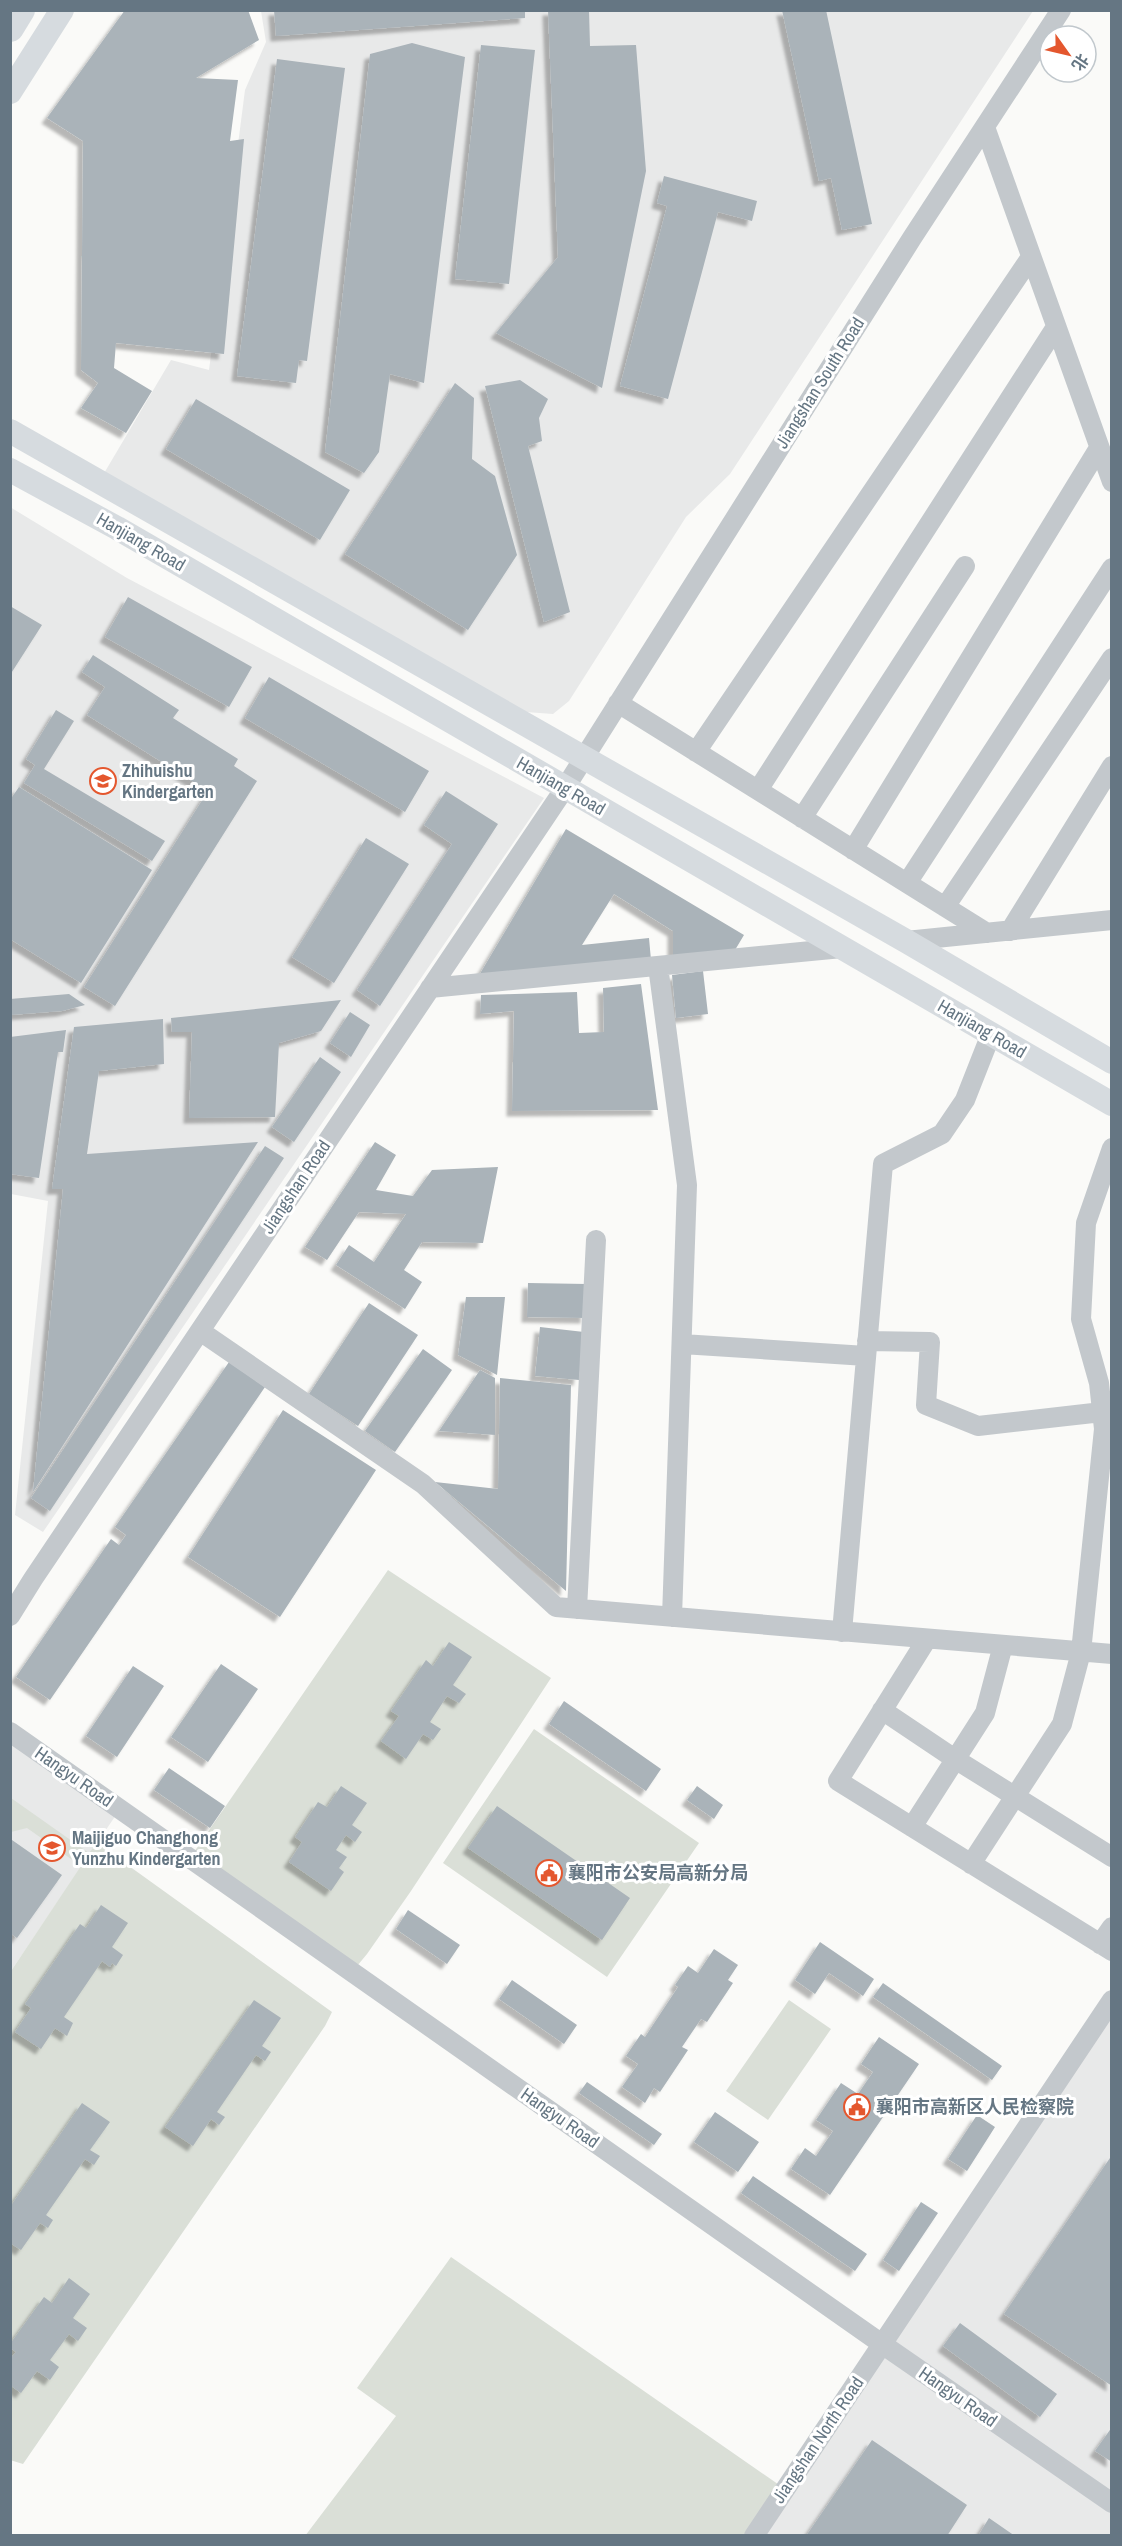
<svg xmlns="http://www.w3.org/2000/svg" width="1122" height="2546" font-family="'Archivo Narrow','Noto Sans SC',sans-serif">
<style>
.built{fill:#e8e9e9}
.green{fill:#dadfd7}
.building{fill:#aab3b9;filter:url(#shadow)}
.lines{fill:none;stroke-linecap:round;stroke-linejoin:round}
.minor{stroke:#c3c8cc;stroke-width:20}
.major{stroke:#d6dbdf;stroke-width:24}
.highway{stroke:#d6dbdf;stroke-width:28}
.labels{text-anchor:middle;stroke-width:6;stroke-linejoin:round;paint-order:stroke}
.street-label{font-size:18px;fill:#657683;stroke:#fff}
.poi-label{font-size:18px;font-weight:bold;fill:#657683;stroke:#fff;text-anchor:start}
</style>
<defs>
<filter id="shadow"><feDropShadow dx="-5.5" dy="5.5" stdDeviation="1.5" flood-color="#0004"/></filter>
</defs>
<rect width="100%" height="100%" fill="#fafaf8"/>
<path class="built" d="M261 11H1033L730 474 686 517 569 701 553 714 526 712 103 475 171 360 209 370 245 90 266 42Z
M10 507 127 578 544 798 43 1532 15 1515 48 1201 11 1194Z
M11 1732 120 1809 11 1971Z
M1111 2015V2535L754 2536Z"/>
<path class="green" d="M388 1570 551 1678 411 1891 367 1954 352 1972 190 1858Z
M534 1729 699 1843 607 1977 443 1863Z
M11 1798 89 1853 97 1843 332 2012 325 2026 23 2464 10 2460 11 1971 81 1866 27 1828 11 1832Z
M789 2000 831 2029 768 2120 726 2091Z
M451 2257 785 2489 754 2535 305 2536 396 2416 357 2388Z"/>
<path class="building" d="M125 10H248L259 40 196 78 238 80 230 141 244 139 224 354 116 343 114 368 152 391 126 433 81 408 98 383 81 370 83 141 47 118Z
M274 10H525V18L276 36Z
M548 10H589L590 46 636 45 646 171 602 388 496 333 558 257Z
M782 10H826L872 224 842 230 831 178 819 181Z
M412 43 465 57 424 383 390 374 379 452 364 473 325 452 370 54Z
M481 45 535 50 509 284 455 279Z
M277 59 345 68 307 361 299 360 296 383 237 376Z
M664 176 757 201 752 221 718 212 668 399 620 386 667 206 657 203Z
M520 380 548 399 539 418 542 441 528 446 570 612 544 622 485 386Z
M455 383 474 398 472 459 495 476 517 555 468 630 345 554Z
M196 399 350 490 320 540 166 449Z
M128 597 252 667 229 707 105 637Z
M10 606 42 625 10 675Z
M93 655 179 710 173 718 238 759 234 766 257 781 115 1006 84 987 208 791 87 715 105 687 82 672Z
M269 677 429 771 405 812 245 718Z
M56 710 74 721 44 769 165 841 152 861 24 783 35 765 26 759Z
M19 787 152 870 81 983 10 939V800Z
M446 791 498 824 380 1006 357 990 452 844 424 825Z
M566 829 744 935 732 955 673 957V931L614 894 582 945 649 938 651 960 478 977Z
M366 838 409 864 334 983 292 957Z
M703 971 708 1014 676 1018 672 975Z
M641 984 658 1110 512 1111 514 1011 480 1014 481 995 577 992 579 1033 604 1032 603 988Z
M69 994 85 1005 62 1011 10 1015V999Z
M341 1000 321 1031 279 1043 275 1117 189 1118 192 1032H172L171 1018Z
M350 1012 370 1025 351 1057 330 1043Z
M163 1019 164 1064 99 1071 87 1154 258 1142 33 1492 63 1189H52L74 1027Z
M66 1030 63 1052H58L39 1178 10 1174V1037Z
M320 1057 341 1072 294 1142 272 1127Z
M375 1142 396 1155 376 1190 413 1196 432 1170 498 1167 483 1243 422 1242 404 1270 422 1282 405 1309 336 1265 349 1245 374 1262 406 1214 359 1212 327 1260 305 1247Z
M265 1146 284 1158 50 1511 31 1498Z
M528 1283 587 1284 586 1318 527 1317Z
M466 1297H505L497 1375 458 1355Z
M369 1303 418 1335 358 1426 309 1394Z
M540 1327 584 1332 579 1380 535 1376Z
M423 1349 452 1370 395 1452 365 1431Z
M229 1362 265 1387 50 1700 16 1677 111 1539 119 1545 126 1535 115 1527Z
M480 1370 495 1378V1435L439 1431Z
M500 1378 571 1385 566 1591 435 1482 498 1489Z
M283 1410 376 1470 280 1617 188 1557Z
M449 1642 472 1657 453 1685 466 1694 459 1703 447 1696 430 1722 441 1729 433 1740 423 1734 406 1759 381 1741 399 1716 391 1711 426 1660 433 1666Z
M221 1664 258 1689 208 1762 171 1737Z
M133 1666 164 1686 117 1757 86 1736Z
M564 1701 661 1769 646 1791 549 1724Z
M169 1768 225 1806 210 1828 154 1790Z
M341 1786 367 1803 352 1825 362 1832 355 1842 346 1835 336 1850 347 1857 339 1868 344 1872 331 1891 289 1862 302 1842 295 1837 318 1802 327 1807Z
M697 1786 723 1805 714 1819 687 1800Z
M497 1806 630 1898 602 1940 468 1848Z
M12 1840 62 1875 17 1938 10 1933Z
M101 1905 128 1923 112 1947 123 1955 116 1966 112 1963 110 1967 102 1961 64 2017 73 2023 67 2036 55 2028 41 2049 15 2032 31 2008 25 2004 80 1924 86 1928Z
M408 1910 460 1945 447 1964 396 1929Z
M820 1942 874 1979 863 1996 829 1973 815 1994 795 1980Z
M714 1949 738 1965 728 1980 733 1983 707 2022 701 2019 682 2047 688 2050 660 2092 654 2088 645 2103 622 2087 638 2064 626 2056 641 2034 645 2037 678 1987 675 1985 688 1966 698 1973Z
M512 1980 577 2025 564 2044 499 1999Z
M883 1983 1002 2066 992 2080 873 1997Z
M254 2000 281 2018 262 2046 271 2052 265 2061 256 2055 217 2112 225 2117 219 2125 211 2119 193 2146 165 2127Z
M879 2037 919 2064 830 2195 791 2169 805 2148 816 2156 833 2131 816 2120 841 2083 858 2094 873 2072 861 2064Z
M587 2082 662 2134 654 2145 579 2093Z
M82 2103 110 2122 90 2150 100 2156 94 2165 85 2159 46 2215 53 2220 48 2228 40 2223 21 2250 10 2243V2207Z
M715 2112 759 2142 738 2172 694 2142Z
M977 2115 995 2127 967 2171 948 2159Z
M1112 2155V2386L1004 2314Z
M753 2176 867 2254 855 2271 741 2193Z
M921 2202 938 2213 899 2271 883 2260Z
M69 2278 90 2294 73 2318 87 2328 78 2341 69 2334 50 2360 59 2367 50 2380 37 2371 21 2393 10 2385V2359L16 2352 10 2348V2344L44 2297 52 2303Z
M960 2323 1057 2394 1040 2417 943 2346Z
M1112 2427V2462L1095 2451Z
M872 2440 967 2505 947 2536H806Z
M989 2518 1015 2536H978Z"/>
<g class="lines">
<path class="minor" d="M985 127 1112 482
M618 703 987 933
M696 752 1031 257
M758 790 1056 327
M802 818 965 566
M853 850 1099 448
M907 883 1112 568
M945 907 1112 658
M1010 931 1112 766
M906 941 1112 920
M658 966 687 1185 672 1617
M430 988 842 948
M200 1331 423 1484 556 1607 1112 1654
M867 1341 930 1342 926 1405 978 1426 1102 1412
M682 1344 866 1356
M577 1609 596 1240
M10 1616 33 1579 565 788 912 238 1061 10
M842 1632 883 1164 942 1134 965 1100 991 1034
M927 1639 838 1781 1112 1951
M882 1710 955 1759 1112 1857
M10 1732 882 2344 1112 2503
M912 1827 985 1713 1003 1645
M971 1864 1062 1724 1081 1652 1104 1429 1099 1383 1081 1319 1086 1223 1112 1148
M1100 1944 1112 1927
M754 2536 1112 2000"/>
<path class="major" d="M10 92 62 10
M10 431 906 941 1112 1062
M10 470 117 528 1112 1104"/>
<path class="highway" d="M10 28 21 10"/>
</g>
<defs>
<symbol id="school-ring" viewBox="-11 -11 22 22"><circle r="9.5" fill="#fff" stroke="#e4572e" stroke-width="1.5"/><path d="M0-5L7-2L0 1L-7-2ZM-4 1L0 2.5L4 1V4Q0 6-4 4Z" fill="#e4572e"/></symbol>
<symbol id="civic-ring" viewBox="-11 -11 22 22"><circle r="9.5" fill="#fff" stroke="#e4572e" stroke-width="1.5"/><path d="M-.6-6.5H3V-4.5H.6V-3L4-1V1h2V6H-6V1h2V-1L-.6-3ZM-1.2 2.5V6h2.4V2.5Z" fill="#e4572e"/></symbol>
</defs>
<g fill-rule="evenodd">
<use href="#school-ring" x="88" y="766" width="30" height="30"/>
<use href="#school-ring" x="37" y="1833" width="30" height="30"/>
<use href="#civic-ring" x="534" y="1858" width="30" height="30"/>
<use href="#civic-ring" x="842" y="2092" width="30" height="30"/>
</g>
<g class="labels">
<g class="street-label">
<text transform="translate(820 383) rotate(-58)" y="6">Jiangshan South Road</text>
<text transform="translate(141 542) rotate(30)" y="6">Hanjiang Road</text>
<text transform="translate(561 786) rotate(30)" y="6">Hanjiang Road</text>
<text transform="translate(982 1029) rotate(30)" y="6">Hanjiang Road</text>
<text transform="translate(296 1187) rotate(-56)" y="6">Jiangshan Road</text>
<text transform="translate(74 1777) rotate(35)" y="6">Hangyu Road</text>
<text transform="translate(560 2118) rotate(35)" y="6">Hangyu Road</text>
<text transform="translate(958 2397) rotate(35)" y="6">Hangyu Road</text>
<text transform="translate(818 2440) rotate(-56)" y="6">Jiangshan North Road</text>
</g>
<g class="poi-label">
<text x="122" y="777">Zhihuishu<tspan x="122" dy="21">Kindergarten</tspan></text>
<text x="72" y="1844">Maijiguo Changhong<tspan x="72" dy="21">Yunzhu Kindergarten</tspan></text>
<text x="568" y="1879">襄阳市公安局高新分局</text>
<text x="876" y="2113">襄阳市高新区人民检察院</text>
</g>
</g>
<rect width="1122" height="2546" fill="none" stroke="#657683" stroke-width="24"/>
<g transform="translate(1068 54) rotate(124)"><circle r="28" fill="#ffffff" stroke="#c1c8cd" stroke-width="1.5"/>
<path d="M0-4.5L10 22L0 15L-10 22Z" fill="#e4572e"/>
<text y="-9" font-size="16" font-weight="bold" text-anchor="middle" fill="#657683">北</text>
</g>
</svg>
